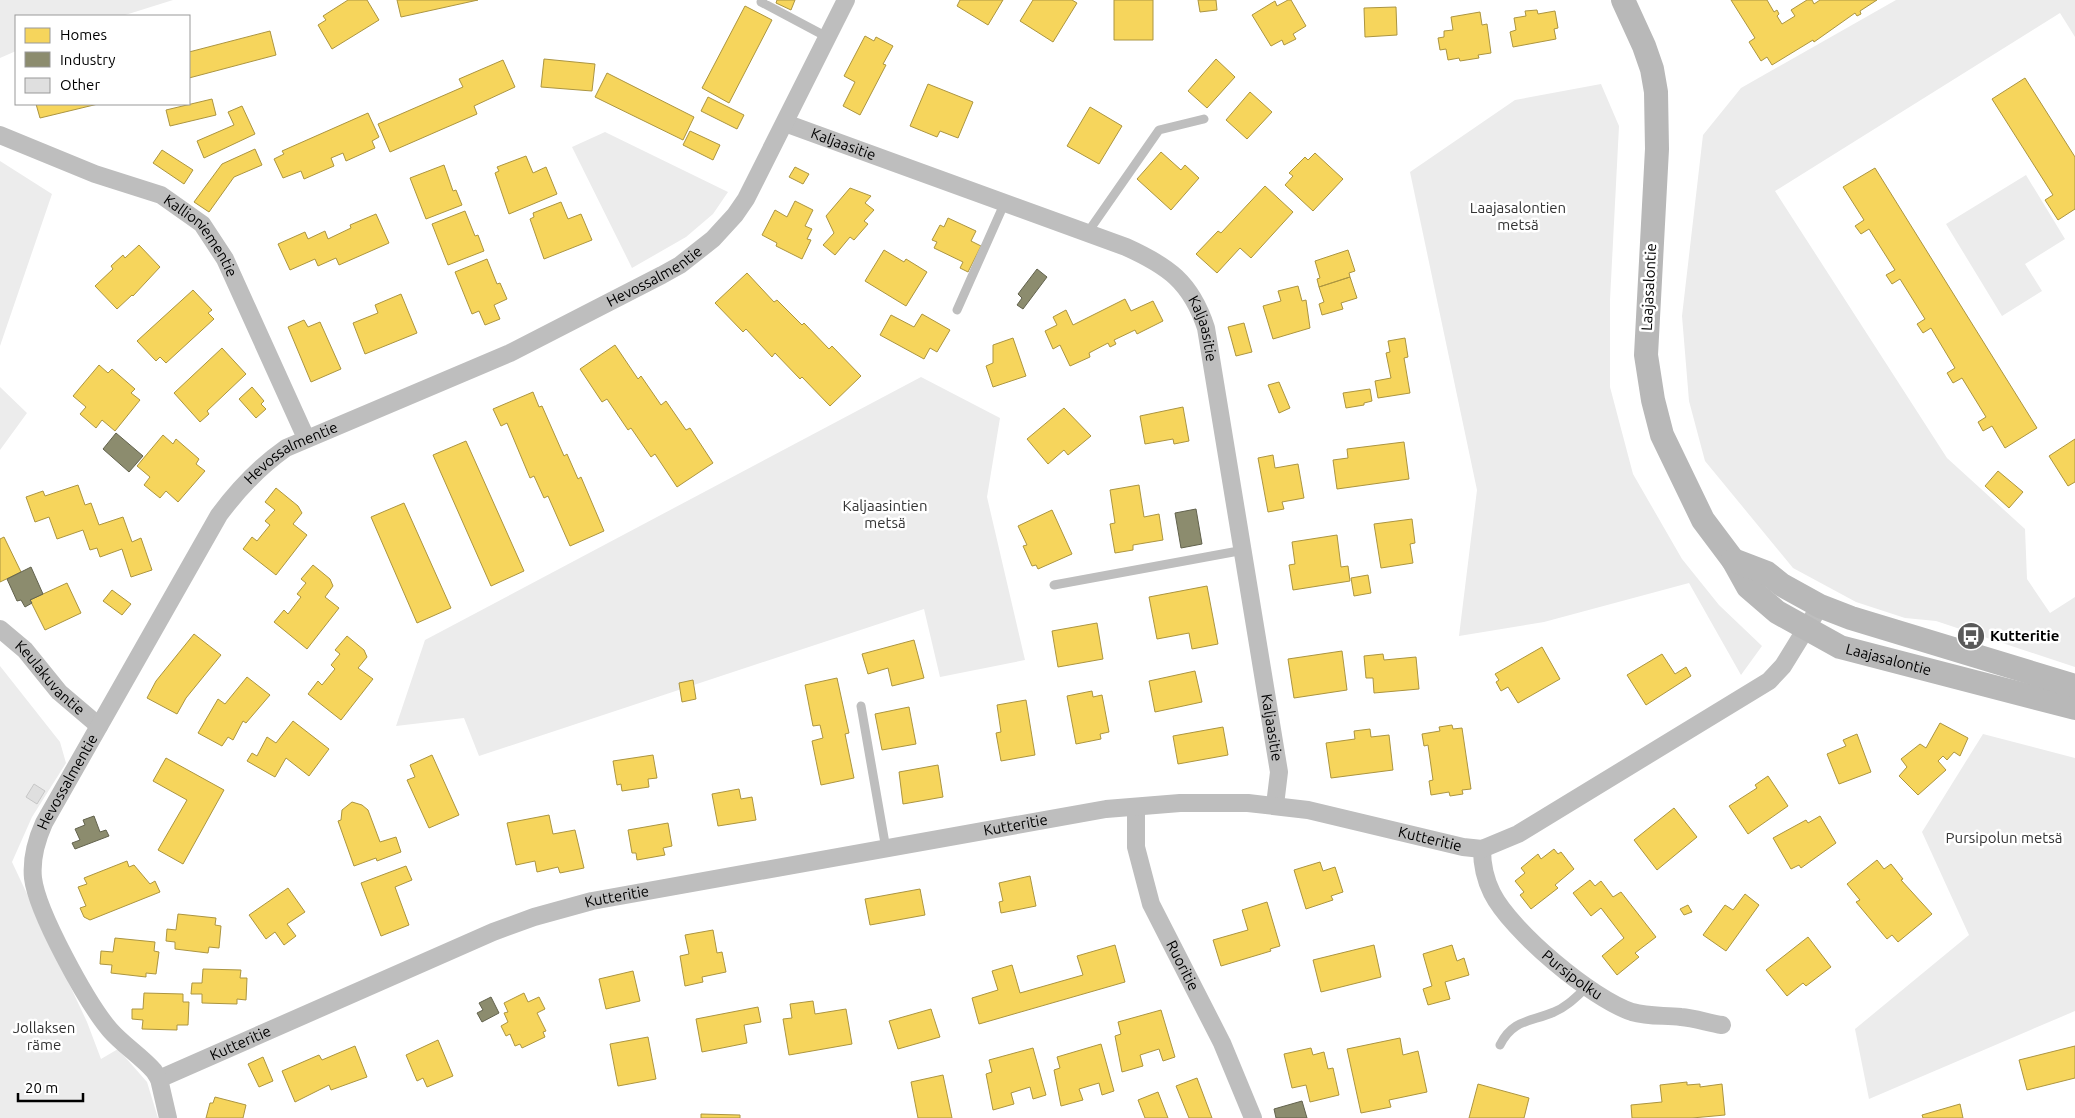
<svg xmlns="http://www.w3.org/2000/svg" width="2075" height="1118" font-family="Ubuntu,sans-serif">
<style>
.green{fill:#ececec}
.homes{fill:#f6d55c;stroke:#ac9540}
.industry{fill:#8c8c6e;stroke:#62624d}
.building{fill:#dfdfdf;stroke:#c7c7c7}
.lines{fill:none;stroke-linecap:round;stroke-linejoin:round}
.service{stroke:#bebebe;stroke-width:9}
.minor{stroke:#bebebe;stroke-width:18}
.secondary{stroke:#b8b8b8;stroke-width:24}
.labels{text-anchor:middle;stroke-width:5;stroke-linejoin:round;paint-order:stroke}
.street-label{font-size:15px;fill:#000;stroke:#fff}
.park-label{font-size:15px;fill:#333;stroke:#fff}
.poi-label{font-size:15px;font-weight:bold;fill:#000;stroke:#fff;text-anchor:start}
</style>
<rect width="100%" height="100%" fill="#fff"/>
<path class="green" d="M0 0H173L122 16H16V51L0 58Z
M1896 0H2075V37L2060 13 1775 191 1947 458 2025 529 2027 579 2050 613 2075 597V667L1936 621 1905 618 1856 602 1793 568 1705 461 1689 401 1682 316 1703 135 1741 88Z
M1601 84 1619 126 1610 300V387L1633 474 1682 559 1719 605 1762 646 1741 675 1689 583 1544 622 1459 636 1477 490 1410 172 1515 100Z
M605 132 728 192 713 214 686 237 632 268 572 147Z
M0 161 52 194 0 346Z
M2026 175 2065 239 2025 264 2042 291 2002 316 1946 224Z
M921 377 1000 418 987 497 1025 660 940 677 924 609 479 756 464 718 396 726 425 640Z
M0 387 27 413 0 450Z
M0 666 60 742 66 763 32 817 12 862 87 1022 101 1059 118 1049 147 1082 158 1118H0Z
M1983 734 2075 758V1011L1869 1099 1855 1029 1969 935 1922 832Z"/>
<path class="homes" d="M348 0H367L379 20 332 49 318 25 326 20 323 16Z
M397 0H478L401 17Z
M777 0H795L791 10 776 3Z
M960 0H1003L988 25 957 6Z
M1033 0H1072L1077 3 1053 42 1020 21Z
M1114 0H1153V40H1114Z
M1198 0H1216L1217 10 1200 12Z
M1288 0H1291L1306 26 1293 34 1296 39 1284 45 1282 40 1271 46 1252 15 1275 1 1277 6Z
M1731 0H1767L1774 12 1777 10 1779 14 1777 16 1782 24 1795 16 1791 10 1807 0H1812L1814 4 1820 0H1877L1860 11 1861 14 1857 16 1855 13 1814 42 1813 40 1772 65 1767 57 1761 61 1749 42 1755 38Z
M745 6 772 20 729 103 702 88Z
M1396 7 1397 35 1365 37 1364 8Z
M1537 10 1538 14 1555 11 1558 28 1554 29 1556 39 1513 47 1510 32 1516 30 1514 18 1526 16 1525 11Z
M1480 12 1482 25 1487 24 1491 53 1478 55 1479 58 1460 61 1459 58 1448 60 1446 49 1440 50 1438 38 1444 37V31L1453 30 1451 17Z
M270 31 276 55 189 78V52Z
M865 36 874 41 876 37 893 46 883 64 886 65 860 115 843 106 855 82 844 76Z
M544 59 595 64 592 91 541 87Z
M1216 59 1235 77 1207 108 1188 91Z
M503 60 515 87 474 106 477 114 390 152 378 124 463 87 459 79Z
M607 73 694 117 683 140 595 97Z
M2025 78 2075 157V209L2058 220 2045 200 2053 195 1992 99Z
M928 84 973 102 958 138 940 131 937 137 910 126Z
M1250 92 1272 112 1247 139 1226 120Z
M708 97 744 115 737 129 701 111Z
M212 99 216 115 170 126 166 110Z
M36 104H98L40 118Z
M242 106 255 134 204 158 197 141 234 125 228 112Z
M1090 107 1122 126 1099 164 1067 146Z
M368 113 379 137 372 141 375 148 346 161 343 153 331 158 334 166 304 179 301 171 283 178 274 159 284 154 282 151Z
M690 131 720 145 713 160 683 145Z
M255 149 262 165 234 177 209 212 194 202 222 164Z
M162 150 193 170 184 184 153 163Z
M1161 152 1181 170 1185 165 1199 178 1171 210 1137 179Z
M1315 153 1343 179 1313 211 1285 185 1293 176 1289 173 1305 157 1308 160Z
M526 156 533 173 546 167 557 194 509 214 495 173 499 171 497 167Z
M444 165 453 191 456 190 462 205 426 219 410 178Z
M795 167 809 174 803 184 789 177Z
M1875 168 2037 428 2005 448 1992 426 1983 431 1978 422 1986 417 1962 378 1953 383 1947 373 1955 368 1931 328 1923 333 1917 324 1925 319 1900 279 1892 284 1886 275 1895 270 1869 229 1861 234 1855 226 1864 220 1843 187Z
M1265 186 1293 212 1251 258 1240 248 1217 273 1196 254 1218 231 1221 233Z
M850 188 871 196 865 203 874 210 864 221 868 224 854 240 850 237 835 255 823 245 834 233 826 216Z
M795 201 813 210 805 226 812 229 807 239 811 240 802 259 776 246 777 243 762 235 775 210 787 217Z
M561 202 568 219 581 214 592 240 544 259 530 219 534 217 533 213Z
M465 211 475 236 478 235 484 251 448 265 432 224Z
M376 214 389 243 339 265 336 258 318 266 315 259 290 270 278 244 305 232 308 239 325 231 328 239 351 228 350 225Z
M948 218 976 231 971 241 981 246 968 272 960 268 963 262 934 248 937 242 932 240 940 225 944 227Z
M139 245 160 267 133 296 132 295 117 309 95 286 113 269 111 266 123 255 125 258Z
M884 250 904 262 906 259 927 272 906 306 865 281Z
M1348 250 1355 271 1349 273 1350 277 1319 287 1317 279 1320 278 1315 261Z
M487 259 497 284 500 283 507 299 494 305 500 319 485 325 479 311 472 314 455 272Z
M747 273 774 302 777 300 802 325 804 323 829 349 832 346 861 376 830 406 802 377 800 379 775 353 772 357 746 329 743 332 715 303Z
M1350 277 1357 298 1341 303 1343 309 1322 315 1319 304 1324 302 1319 287Z
M1298 286 1302 301 1306 300 1310 328 1273 339 1263 306 1281 301 1278 291Z
M193 290 212 310 208 313 214 319 166 363 160 357 156 361 137 341Z
M401 294 417 333 365 354 353 323 378 313 375 305Z
M1125 299 1131 311 1153 301 1163 321 1137 334 1135 330 1114 340 1116 344 1110 347 1108 343 1089 353 1090 357 1070 366 1060 345 1053 349 1045 331 1057 325 1053 317 1066 310 1073 325Z
M922 314 950 330 937 352 930 348 924 359 880 335 891 315 914 327Z
M304 320 308 327 320 322 341 369 311 382 288 327Z
M1244 323 1252 352 1236 356 1228 327Z
M1013 338 1026 376 993 387 986 366 993 363V345Z
M1405 338 1408 357 1404 358 1410 393 1378 398 1375 381 1391 378 1386 353 1390 352 1388 341Z
M615 345 638 379 641 376 661 405 666 401 686 430 690 428 713 463 677 487 655 454 651 457 631 428 628 430 607 399 602 402 580 369Z
M222 348 246 374 207 411 209 414 200 422 174 393Z
M99 365 108 373 112 369 135 389 131 393 140 400 115 431 102 420 96 428 80 414 86 407 73 396Z
M1279 382 1290 408 1279 413 1268 385Z
M252 387 264 401 261 404 266 409 256 418 239 399Z
M1370 389 1372 401 1364 403V405L1346 408 1343 393Z
M533 392 539 407 542 406 564 456 567 454 578 479 581 477 604 531 570 546 548 496 544 498 534 476 530 478 507 423 501 426 493 409Z
M1183 407 1189 441 1174 444 1173 439 1145 444 1140 416Z
M1064 408 1091 436 1068 455 1064 450 1048 464 1027 439Z
M163 435 173 444 176 439 199 459 196 464 205 471 178 502 166 491 160 498 144 485 150 477 137 466Z
M2075 439V482L2068 486 2049 456Z
M466 441 524 571 491 586 433 455Z
M1404 442 1409 479 1337 489 1333 460 1348 458 1347 449Z
M1273 455 1275 468 1298 464 1304 498 1282 502 1284 509 1268 512 1258 458Z
M1998 471 2023 492 2009 508 1985 486Z
M78 485 85 505 91 503 99 525 123 517 132 542 141 538 152 570 131 577 122 549 100 557 97 548 90 550 83 530 57 539 49 517 35 522 26 497 43 491 45 496Z
M1139 485 1144 517 1159 514 1163 540 1133 545V550L1115 553 1110 524 1115 523 1110 490Z
M276 488 298 506 302 513 293 524 307 535 276 575 243 549 252 537 257 541 270 525 265 521 275 510 265 502Z
M404 503 451 608 417 623 371 517Z
M1052 510 1072 554 1038 569 1036 565 1032 566 1023 546 1027 545 1018 526Z
M1412 519 1415 543 1410 544 1413 563 1381 568 1374 524Z
M1337 535 1341 567 1348 566 1350 581 1293 590 1289 565 1295 564 1292 542Z
M4 537 21 572 0 582V539Z
M313 565 330 579 333 586 325 597 339 608 307 649 274 622 284 610 288 614 301 597 297 594 306 583 301 579Z
M1368 575 1371 593 1354 596 1351 578Z
M67 583 81 613 45 630 30 600Z
M1207 586 1218 644 1192 649 1189 633 1157 639 1149 597Z
M112 590 131 604 122 615 103 601Z
M1097 623 1103 659 1058 667 1052 631Z
M194 634 221 655 186 698 177 714 147 698 156 681Z
M347 636 364 650 367 657 358 668 373 679 341 720 308 694 318 681 322 685 335 669 331 665 340 654 335 650Z
M914 640 924 678 892 686 888 668 868 674 862 654Z
M1542 647 1560 679 1518 703 1508 687 1501 691 1496 682 1499 680 1495 674Z
M1342 651 1347 690 1294 698 1288 659Z
M1383 654 1384 660 1416 657 1419 689 1374 693 1373 678H1366L1364 656Z
M1662 654 1675 674 1686 667 1691 676 1646 705 1627 675Z
M1195 671 1202 702 1155 712 1149 681Z
M247 677 270 695 246 723 243 721 233 740 228 737 222 746 198 733 218 699 225 704Z
M837 678 849 733 845 734 854 778 821 785 812 741 823 738 820 725 813 726 805 685Z
M693 680 696 699 682 702 679 683Z
M1092 691 1093 697 1102 695 1109 732 1100 734 1101 739 1076 744 1067 696Z
M1026 700 1035 755 1001 761 996 733 1001 732 997 705Z
M909 707 916 744 882 750 875 714Z
M293 721 329 749 309 776 286 758 275 777 247 761 252 753 257 756 267 737 276 743Z
M1940 723 1968 738 1960 756 1954 752 1947 760 1943 756 1938 761 1946 770 1918 795 1899 776 1907 767 1901 759 1920 744 1926 748Z
M1452 725 1453 729 1462 728 1471 789 1462 790 1463 794 1450 796 1449 792 1431 795 1429 781 1433 780 1428 745 1424 746 1422 734 1440 731 1439 727Z
M1223 727 1228 755 1178 764 1173 736Z
M1370 729 1371 737 1389 735 1393 770 1331 778 1326 743 1355 739 1354 731Z
M1857 734 1871 772 1839 784 1827 754 1846 746 1843 740Z
M432 755 459 815 429 828 407 780 415 777 410 765Z
M653 755 657 778 648 779 649 787 622 791 621 784 617 785 613 761Z
M166 758 224 790 183 864 158 850 187 800 153 781Z
M938 765 943 797 903 804 899 772Z
M1768 776 1788 806 1748 834 1729 806 1757 788 1755 785Z
M739 789 741 799 752 797 756 820 718 826 712 794Z
M352 802 362 805 368 810 380 842 396 837 401 852 377 861 376 858 354 866 338 821 341 820 342 810Z
M1674 808 1697 837 1657 870 1634 840Z
M549 815 553 834 575 830 584 868 560 873 558 867 537 872 535 861 516 865 507 823Z
M1820 816 1836 843 1801 868 1799 865 1791 869 1773 838 1806 820 1808 823Z
M668 823 672 846 663 848 665 855 637 860 636 853H632L628 830Z
M1554 849 1558 854 1561 852 1574 869 1555 885 1558 888 1531 909 1520 895 1524 892 1515 881 1525 873 1521 868 1538 854 1541 859Z
M1877 860 1884 869 1891 864 1903 879 1901 880 1932 914 1898 942 1892 935 1887 939 1856 902 1860 900 1847 884Z
M127 861 129 867 134 865 150 884 155 881 160 892 90 920 84 917 80 908 86 906 78 887 87 884 84 878Z
M1320 862 1323 871 1335 867 1343 892 1331 896 1333 900 1306 909 1294 870Z
M406 866 412 880 395 887 409 925 381 936 361 883Z
M1030 876 1036 906 1001 913 999 902 1003 901 999 883Z
M1590 880 1595 886 1601 881 1613 897 1621 892 1656 937 1635 953 1639 957 1617 975 1602 956 1624 938 1601 908 1591 916 1573 893Z
M288 888 305 912 287 924 296 936 284 945 275 932 266 939 249 915Z
M920 889 925 915 870 925 865 899Z
M1745 894 1759 905 1726 951 1703 935 1725 905 1733 910Z
M1267 902 1280 946 1270 949 1271 951 1221 966 1213 940 1248 930 1242 910Z
M1688 905 1692 912 1684 915 1680 909Z
M178 914 216 918 215 925 221 926 219 948 209 947 208 953 175 949V942L166 941 167 929 176 930Z
M713 930 717 953 722 952 726 972 702 977 703 982 685 986 680 956 689 954 685 935Z
M1808 937 1831 967 1806 986 1803 983 1787 996 1766 970Z
M115 938 155 942 154 951 159 952 156 974 146 973V977L111 973 112 965 100 964 101 951 113 952Z
M1115 945 1125 982 979 1024 972 998 998 990 992 971 1012 965 1020 993 1083 975 1077 956Z
M1374 945 1381 977 1321 992 1313 960Z
M1452 945 1457 961 1464 958 1469 975 1445 982 1450 999 1428 1005 1423 989 1432 986 1423 954Z
M203 969 241 970 240 978H247L246 1000 237 999V1004L202 1003V994H191L192 983H202Z
M633 971 640 1001 606 1009 599 979Z
M144 993 183 994V1002H189L188 1025H177V1030L142 1029 143 1020 132 1019V1009H143Z
M524 993 528 1002 539 997 545 1009 537 1013 546 1031 543 1032 545 1037 522 1048 520 1044 515 1046 510 1034 506 1036 501 1026 508 1022 504 1013 508 1012 504 1003Z
M813 1001 815 1014 846 1009 852 1044 789 1055 783 1019 792 1018 790 1004Z
M758 1007 761 1022 744 1025 747 1043 702 1052 696 1019Z
M931 1009 940 1037 898 1049 889 1021Z
M1161 1010 1175 1057 1163 1061 1159 1049 1140 1055 1143 1066 1122 1072 1115 1036 1121 1034 1118 1022Z
M648 1037 656 1079 618 1086 610 1044Z
M1400 1038 1403 1055 1418 1051 1427 1092 1389 1100 1391 1107 1361 1113 1347 1049Z
M438 1040 453 1076 427 1087 423 1078 417 1081 406 1055Z
M1101 1044 1114 1091 1102 1095 1099 1083 1079 1089 1083 1100 1061 1106 1054 1070 1060 1068 1057 1057Z
M355 1046 367 1077 331 1090 329 1085 295 1102 282 1071 319 1055 322 1060Z
M2075 1046V1078L2027 1090 2019 1060Z
M1033 1048 1046 1095 1033 1099 1030 1087 1011 1093 1014 1104 993 1110 986 1074 992 1072 989 1060Z
M1311 1048 1313 1055 1324 1052 1328 1069 1333 1068 1339 1095 1310 1102 1306 1085 1292 1088 1284 1054Z
M263 1057 273 1081 259 1087 248 1064Z
M943 1075 952 1118H918L911 1082Z
M1197 1078 1212 1118H1189L1176 1086Z
M1687 1082V1085L1700 1084V1087L1722 1084 1725 1115 1692 1118H1632L1631 1105 1662 1102 1660 1085Z
M1478 1084 1529 1098 1524 1118H1469Z
M1158 1092 1168 1118H1145L1138 1100Z
M215 1097 246 1105 243 1118H206L210 1103H213Z
M1960 1104 1963 1118H1923L1922 1115Z
M701 1114 740 1115V1118H701Z"/>
<path class="industry" d="M1037 269 1047 277 1023 309 1017 305 1022 298 1018 294Z
M116 433 143 456 129 472 103 449Z
M1196 509 1202 544 1181 548 1175 513Z
M31 567 43 594 30 600 32 603 25 607 21 600 17 601 7 579Z
M94 816 100 832 106 830 109 836 75 849 72 843 80 840 75 829 85 825 83 820Z
M491 997 499 1013 482 1022 477 1013 483 1010 479 1003Z
M1302 1101 1307 1118H1276L1274 1109Z"/>
<path class="building" d="M34 784 45 791 37 804 26 797Z"/>
<g class="lines">
<path class="service" d="M763 0 761 2 827 37
M1088 232 1159 130 1204 119
M957 310 1005 202
M1054 585 1244 550
M861 706 886 849
M1500 1045C1513 1019 1531 1022 1554 1012 1567 1007 1577 996 1588 986"/>
<g class="minor">
<path id="s1" d="M785 123 1126 247C1168 266 1191 282 1206 328L1279 772 1275 805"/>
<path id="s2" d="M0 135 95 174 161 195 202 224 225 259 306 438"/>
<path id="s3" d="M0 629 25 650 59 692 99 726"/>
<path id="s4" d="M1136 807V847L1151 904 1222 1043 1253 1118"/>
<path id="s5" d="M1482 849C1482 865 1485 879 1492 893 1511 931 1592 999 1632 1012 1649 1017 1664 1015 1681 1017 1694 1018 1709 1023 1722 1025"/>
<path id="s6" d="M159 1079 493 932 534 917 592 901 1106 809 1180 803H1248L1308 810 1463 847 1482 849 1518 834 1769 681 1783 666 1820 606"/>
<path id="s7" d="M168 1118 159 1079 154 1071C141 1056 123 1045 110 1030 87 1003 37 912 33 878 31 858 36 841 44 823L219 515C239 488 259 467 286 448L510 353 662 275 680 265 713 239 735 215 746 199 846 0"/>
</g>
<g class="secondary">
<path id="s8" d="M1623 0 1644 46 1652 69 1656 92 1657 149 1646 355 1653 400 1662 435 1703 520 1733 560 1748 587 1777 612 1840 647 2075 708"/>
<path d="M1733 560 1767 573 1782 585 1820 606 1851 618 2075 686"/>
</g>
</g>
<defs>
<symbol id="bus-disc" viewBox="-11 -11 22 22"><circle r="9.5" fill="#595959" stroke="#fff"/><path d="M-5-6H5V4H4V6H2V4H-2V6H-4V4H-5ZM-3.5-4V0h7V-4ZM-3.5 1.2v1.5H-2V1.2ZM2 1.2v1.5H3.5V1.2Z" fill="#fff"/></symbol>
</defs>
<g fill-rule="evenodd">
<use href="#bus-disc" x="1955" y="620" width="32" height="32"/>
</g>
<g class="labels">
<g class="street-label">
<text dy="5" stroke="none"><textPath href="#s1" startOffset="62">Kaljaasitie</textPath></text>
<text dy="5" stroke="none"><textPath href="#s2" startOffset="230">Kallioniementie</textPath></text>
<text dy="5" stroke="none"><textPath href="#s7" startOffset="1194">Hevossalmentie</textPath></text>
<text transform="translate(1649 287) rotate(-87)" y="5">Laajasalontie</text>
<text dy="5" stroke="none"><textPath href="#s1" startOffset="481">Kaljaasitie</textPath></text>
<text dy="5" stroke="none"><textPath href="#s7" startOffset="789">Hevossalmentie</textPath></text>
<text dy="5" stroke="none"><textPath href="#s8" startOffset="779">Laajasalontie</textPath></text>
<text dy="5" stroke="none"><textPath href="#s3" startOffset="70">Keulakuvantie</textPath></text>
<text dy="5" stroke="none"><textPath href="#s1" startOffset="886">Kaljaasitie</textPath></text>
<text dy="5" stroke="none"><textPath href="#s7" startOffset="385">Hevossalmentie</textPath></text>
<text dy="5" stroke="none"><textPath href="#s6" startOffset="899">Kutteritie</textPath></text>
<text dy="5" stroke="none"><textPath href="#s6" startOffset="1319">Kutteritie</textPath></text>
<text dy="5" stroke="none"><textPath href="#s6" startOffset="494">Kutteritie</textPath></text>
<text dy="5" stroke="none"><textPath href="#s4" startOffset="168">Ruoritie</textPath></text>
<text dy="5" stroke="none"><textPath href="#s5" startOffset="161">Pursipolku</textPath></text>
<text dy="5" stroke="none"><textPath href="#s6" startOffset="89">Kutteritie</textPath></text>
</g>
<g class="park-label">
<text x="1518" y="213">Laajasalontien<tspan x="1518" dy="17">metsä</tspan></text>
<text x="885" y="511">Kaljaasintien<tspan x="885" dy="17">metsä</tspan></text>
<text x="2004" y="843">Pursipolun metsä</text>
<text x="44" y="1033">Jollaksen<tspan x="44" dy="17">räme</tspan></text>
</g>
<g class="poi-label">
<text x="1990" y="641">Kutteritie</text>
</g>
</g>
<rect x="15" y="15" width="175" height="90" fill="#ffffff" stroke="#999999"/>
<rect x="25" y="28" width="25" height="15" fill="#f6d55c" stroke="#999999"/>
<text x="60" y="40" font-size="15" fill="#000000">Homes</text>
<rect x="25" y="52" width="25" height="15" fill="#8c8c6e" stroke="#999999"/>
<text x="60" y="65" font-size="15" fill="#000000">Industry</text>
<rect x="25" y="78" width="25" height="15" fill="#dfdfdf" stroke="#999999"/>
<text x="60" y="90" font-size="15" fill="#000000">Other</text>
<path d="M18 1093v8h65v-8" fill="none" stroke="#000000" stroke-width="2.5"/>
<text x="25" y="1093" font-size="15" fill="#000000" stroke="#ffffff" stroke-width="4" paint-order="stroke">20 m</text>
</svg>
